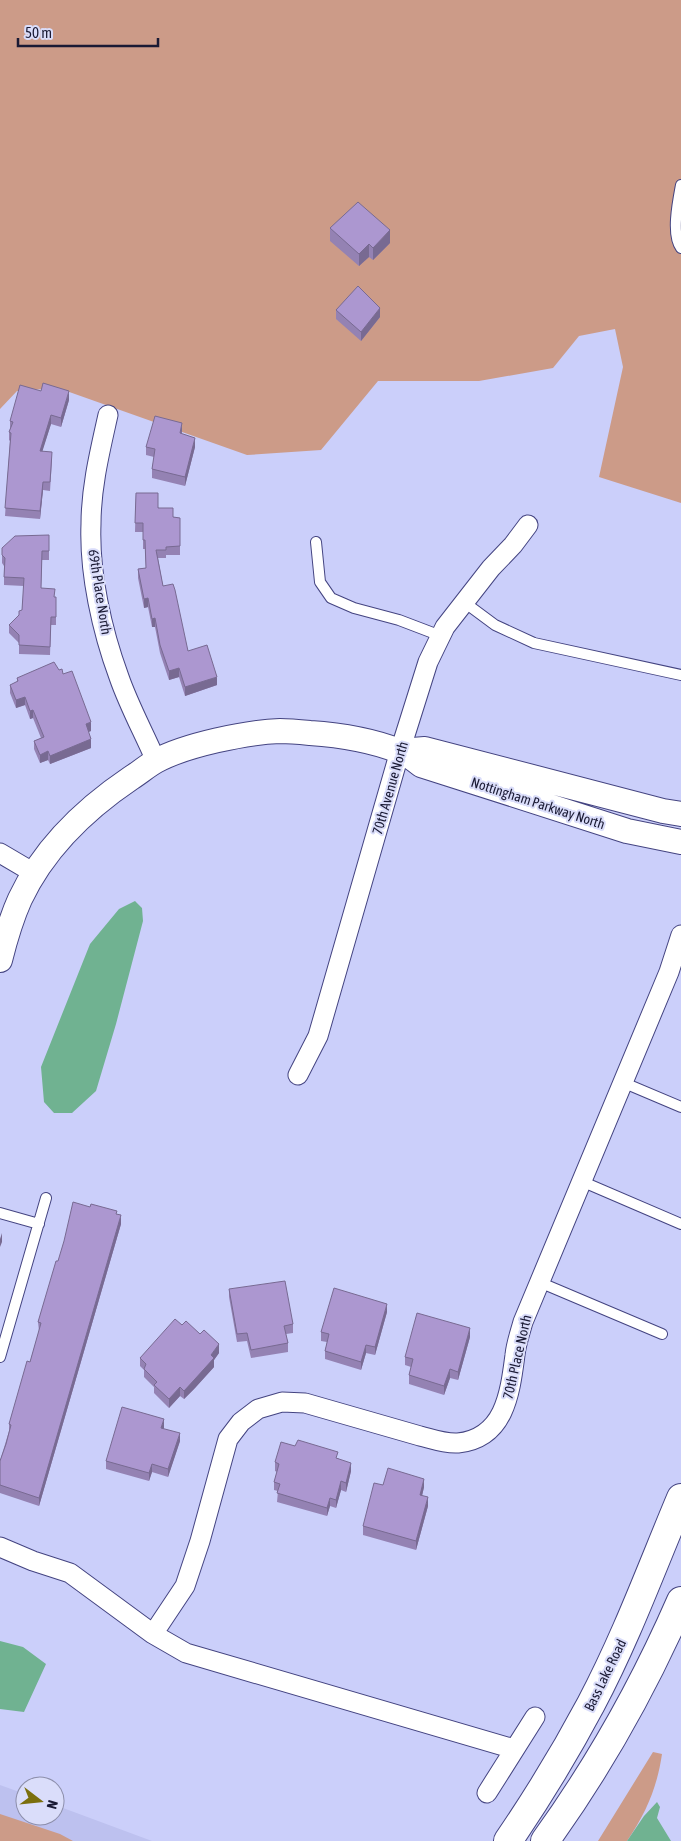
<svg xmlns="http://www.w3.org/2000/svg" width="681" height="1841" font-family="'Asap Condensed',sans-serif">
<style>
.built{fill:#bdc1ef}
.green{fill:#cc9b88}
.water{fill:#70b291}
.lines{fill:none;stroke-linecap:round;stroke-linejoin:round}
.service-casing{stroke:#444481;stroke-width:12}
.minor-casing{stroke:#444481;stroke-width:21}
.tertiary-casing{stroke:#444481;stroke-width:26}
.secondary-casing{stroke:#444481;stroke-width:30}
.service{stroke:#fff;stroke-width:10}
.minor{stroke:#fff;stroke-width:19}
.tertiary{stroke:#fff;stroke-width:24}
.secondary{stroke:#fff;stroke-width:28}
.wall{fill:#9482b3}
.shaded-wall{fill:#786a92}
.building{fill:#ac97d0;stroke:#786a92}
.labels{text-anchor:middle;stroke-width:4;stroke-linejoin:round;paint-order:stroke}
.street-label{font-size:14px;fill:#1a1a34;stroke:#daddfa}
</style>
<rect width="100%" height="100%" fill="#cbcffa"/>
<path class="built" d="M0 1785 25 1794V1816H55V1805L152 1841H0Z"/>
<path class="green" d="M0 0H681V503L599 477 623 367 615 329 579 336 553 368 479 381H378L321 450 247 455 58 388 17 391 0 409Z
M653 1752 662 1754C657 1788 646 1813 627 1841H598Z
M0 1814 60 1834 73 1841H0Z"/>
<path class="water" d="M135 901 142 908 143 921 116 1024 96 1091 72 1113H54L44 1102 41 1067 90 944 119 909Z
M0 1641 23 1647 46 1664 24 1712 0 1709Z
M657 1802 660 1807 657 1818 671 1841H627L644 1816Z"/>
<g class="lines">
<defs>
<path id="service" d="M681 185C678 201 671 235 681 248
M316 542 320 582 331 598 354 608 399 620 441 636
M464 602 495 625 534 643 681 675
M622 1082 681 1107
M581 1181 681 1224
M0 1213 39 1224
M539 1282 662 1334
M0 1357 46 1198"/>
<path id="minor" d="M108 415C100 451 91 487 91 524 89 573 102 631 119 677 129 706 144 733 156 761
M0 853 34 873
M298 1075 318 1036 400 751 428 662 445 627 491 568 513 545 528 525
M0 1547 33 1561 70 1573 153 1634 186 1653 514 1749
M153 1634 185 1586 200 1541 228 1439 241 1422 258 1409 282 1402 305 1403 420 1436C432 1439 445 1444 458 1443 505 1438 510 1393 515 1355 516 1344 520 1333 523 1322L669 972 681 935
M487 1793 535 1717"/>
<path id="tertiary" d="M400 751 425 749 663 811 681 814
M0 960C5 940 11 919 20 899 44 848 85 809 131 778 139 773 147 766 156 761 185 745 247 732 280 731 290 731 300 732 310 733 340 735 371 740 399 751 407 753 414 760 421 765L627 831 681 842"/>
<path id="secondary" d="M508 1841C538 1797 566 1751 591 1704 626 1638 652 1567 681 1498
M545 1841C599 1766 644 1686 681 1601"/>
</defs>
<use href="#service" class="service-casing"/>
<use href="#minor" class="minor-casing"/>
<use href="#tertiary" class="tertiary-casing"/>
<use href="#secondary" class="secondary-casing"/>
<use href="#service" class="service"/>
<use href="#minor" class="minor"/>
<use href="#tertiary" class="tertiary"/>
<use href="#secondary" class="secondary"/>
</g>
<path class="wall" d="M330 228 390 243 373 260 369 257 359 266 330 241Z
M336 310 380 317 361 341 336 319Z
M69 400 61 427 51 424 42 451 52 460 50 491 43 490 40 519 5 516 10 441 9 440V432L10 429V421Z
M182 431V434L195 447 185 486 152 478V469L154 457 146 455V447Z
M136 493 173 517 180 518V555H166V558H158L163 586 188 651 217 685 185 696 179 677 169 680 160 653 155 627H152L148 607 144 608 138 578V569L146 568 145 549H143V532H135Z
M49 535V560H42L41 588 54 597H56V625H51L50 655 19 654V643L9 633V625L19 615 22 610 24 586 4 585V566L2 563V555Z
M59 670 63 674 91 731 88 732 91 748 50 764 48 760 40 763 34 749V741L41 738 33 718 30 719 25 705 16 708 10 693V685L17 682V678Z
M117 1214 121 1224 39 1506 0 1493V1461L9 1431V1424L30 1362 39 1331 38 1322 58 1261Z
M229 1289 293 1324V1333L286 1334 288 1343V1352L251 1358 247 1341 237 1342 229 1297Z
M387 1312 375 1355 366 1353 361 1370 325 1359V1351L327 1342 321 1341V1332Z
M470 1337 458 1380 450 1378 444 1395 409 1384V1375L411 1367 405 1365V1357Z
M219 1353 214 1360V1367L195 1388 184 1399 180 1396 169 1408 154 1393V1387L144 1377V1370L140 1366V1358Z
M164 1428 163 1429 180 1441 168 1477 152 1472 149 1481 106 1469V1461Z
M338 1458 351 1471 346 1492 341 1490 336 1508 330 1506 327 1516 277 1502 278 1491 274 1490V1482L277 1472 275 1471V1462Z
M383 1485 424 1487 422 1496 428 1506 416 1550 363 1535V1526Z"/>
<path class="shaded-wall" d="M390 230V243L373 260V248Z
M369 244V257L359 266V254Z
M380 308V317L361 341V332Z
M69 391V400L61 427V418Z
M51 415V424L40 459V451Z
M182 423V431L180 441V433Z
M195 438V447L185 486V477Z
M43 482V490L40 519V511Z
M148 598V607L144 608V599Z
M155 618V627H152V619Z
M179 668V677L169 680V671Z
M217 677V685L185 696V687Z
M25 697V705L16 708V700Z
M33 710V718L30 719V711Z
M91 722V731L86 733V724Z
M91 739V748L50 764V756Z
M48 751V760L40 763V755Z
M121 1215V1224L39 1506V1498Z
M2 1233V1242L0 1247V1239Z
M387 1304V1312L375 1355V1347Z
M470 1328V1337L458 1380V1372Z
M219 1344V1353L214 1360V1367L195 1388 184 1399V1391Z
M366 1345V1353L361 1370V1362Z
M450 1369V1378L444 1395V1386Z
M180 1387V1396L169 1408V1399Z
M164 1419V1428L161 1437V1428Z
M180 1433V1441L168 1477V1469Z
M351 1463V1471L346 1492V1483Z
M152 1464V1472L149 1481V1473Z
M424 1479V1487L420 1504V1495Z
M341 1481V1490L336 1508V1500Z
M428 1497V1506L416 1550V1541Z
M330 1498V1506L327 1516V1508Z"/>
<path class="building" d="M358 202 390 230 373 248 369 244 359 254 330 228Z
M358 286 380 308 361 332 336 310Z
M43 383 69 391 61 418 51 415 40 451 52 452 50 482H43L40 511 5 508 11 433 9 432 13 422 10 421 20 385 41 391Z
M155 416 182 423 180 433 195 438 185 477 152 469 155 449 146 447Z
M136 493H158V508H173V517L180 518V546L166 547V550H156L163 586 173 584 175 590 188 651 207 645 217 677 185 687 179 668 169 671 160 645 155 618 152 619 148 598 144 599 138 569 146 568 145 540H143V523H135Z
M49 535V551H42L41 588 55 589 54 597H56V617H51L50 647 19 645V635L9 625 19 615V611L22 610 24 578 4 577 5 558 2 555V548L15 536Z
M54 662 59 670 62 669 63 674 72 671 91 722 86 724 91 739 50 756 48 751 40 755 34 741 44 737 33 710 30 711 25 697 16 700 10 685 18 681 17 678Z
M73 1202 90 1207 91 1204 117 1211 116 1214 121 1215 39 1498 0 1485V1461L6 1444 11 1425 9 1424 27 1361 30 1362 41 1323 38 1322 56 1261H58L64 1241Z
M285 1281 293 1324 284 1326 288 1343 251 1350 247 1333 237 1334 229 1289Z
M334 1288 387 1304 375 1347 366 1345 361 1362 325 1351 329 1334 321 1332Z
M417 1313 470 1328 458 1372 450 1369 444 1386 409 1375 413 1359 405 1357Z
M175 1319 182 1325 186 1321 200 1334 204 1330 219 1344 211 1355 214 1358 195 1379 184 1391 180 1387 169 1399 154 1385 157 1382 144 1369 146 1364 140 1358Z
M122 1407 164 1419 161 1428 180 1433 168 1469 152 1464 149 1473 106 1461Z
M298 1440 338 1452 336 1458 351 1463 346 1483 341 1481 336 1500 330 1498 327 1508 277 1493 280 1484 274 1482 279 1464 275 1462 281 1442 295 1446Z
M388 1468 424 1479 420 1495 428 1497 416 1541 363 1526 374 1483 383 1485Z"/>
<g class="labels">
<g class="street-label">
<text transform="translate(100 592) rotate(81)" y="5">69th Place North</text>
<text transform="translate(390 788) rotate(-74)" y="5">70th Avenue North</text>
<text transform="translate(538 803) rotate(18)" y="5">Nottingham Parkway North</text>
<text transform="translate(517 1357) rotate(-77)" y="5">70th Place North</text>
<text transform="translate(605 1675) rotate(-64)" y="5">Bass Lake Road</text>
</g>
</g>
<g transform="translate(40 1801) rotate(106)"><circle r="24" fill="#daddfa" stroke="#8d8fab"/>
<path d="M0-4L9 19L0 12L-9 19Z" fill="#7b6f0d"/>
<text y="-8" font-size="14" font-weight="bold" text-anchor="middle" fill="#1a1a34">N</text>
</g>
<path d="M18 38v8h140v-8" fill="none" stroke="#1a1a34" stroke-width="2.5"/>
<text x="25" y="38" font-size="15" fill="#1a1a34" stroke="#daddfa" stroke-width="4" paint-order="stroke">50 m</text>
</svg>
